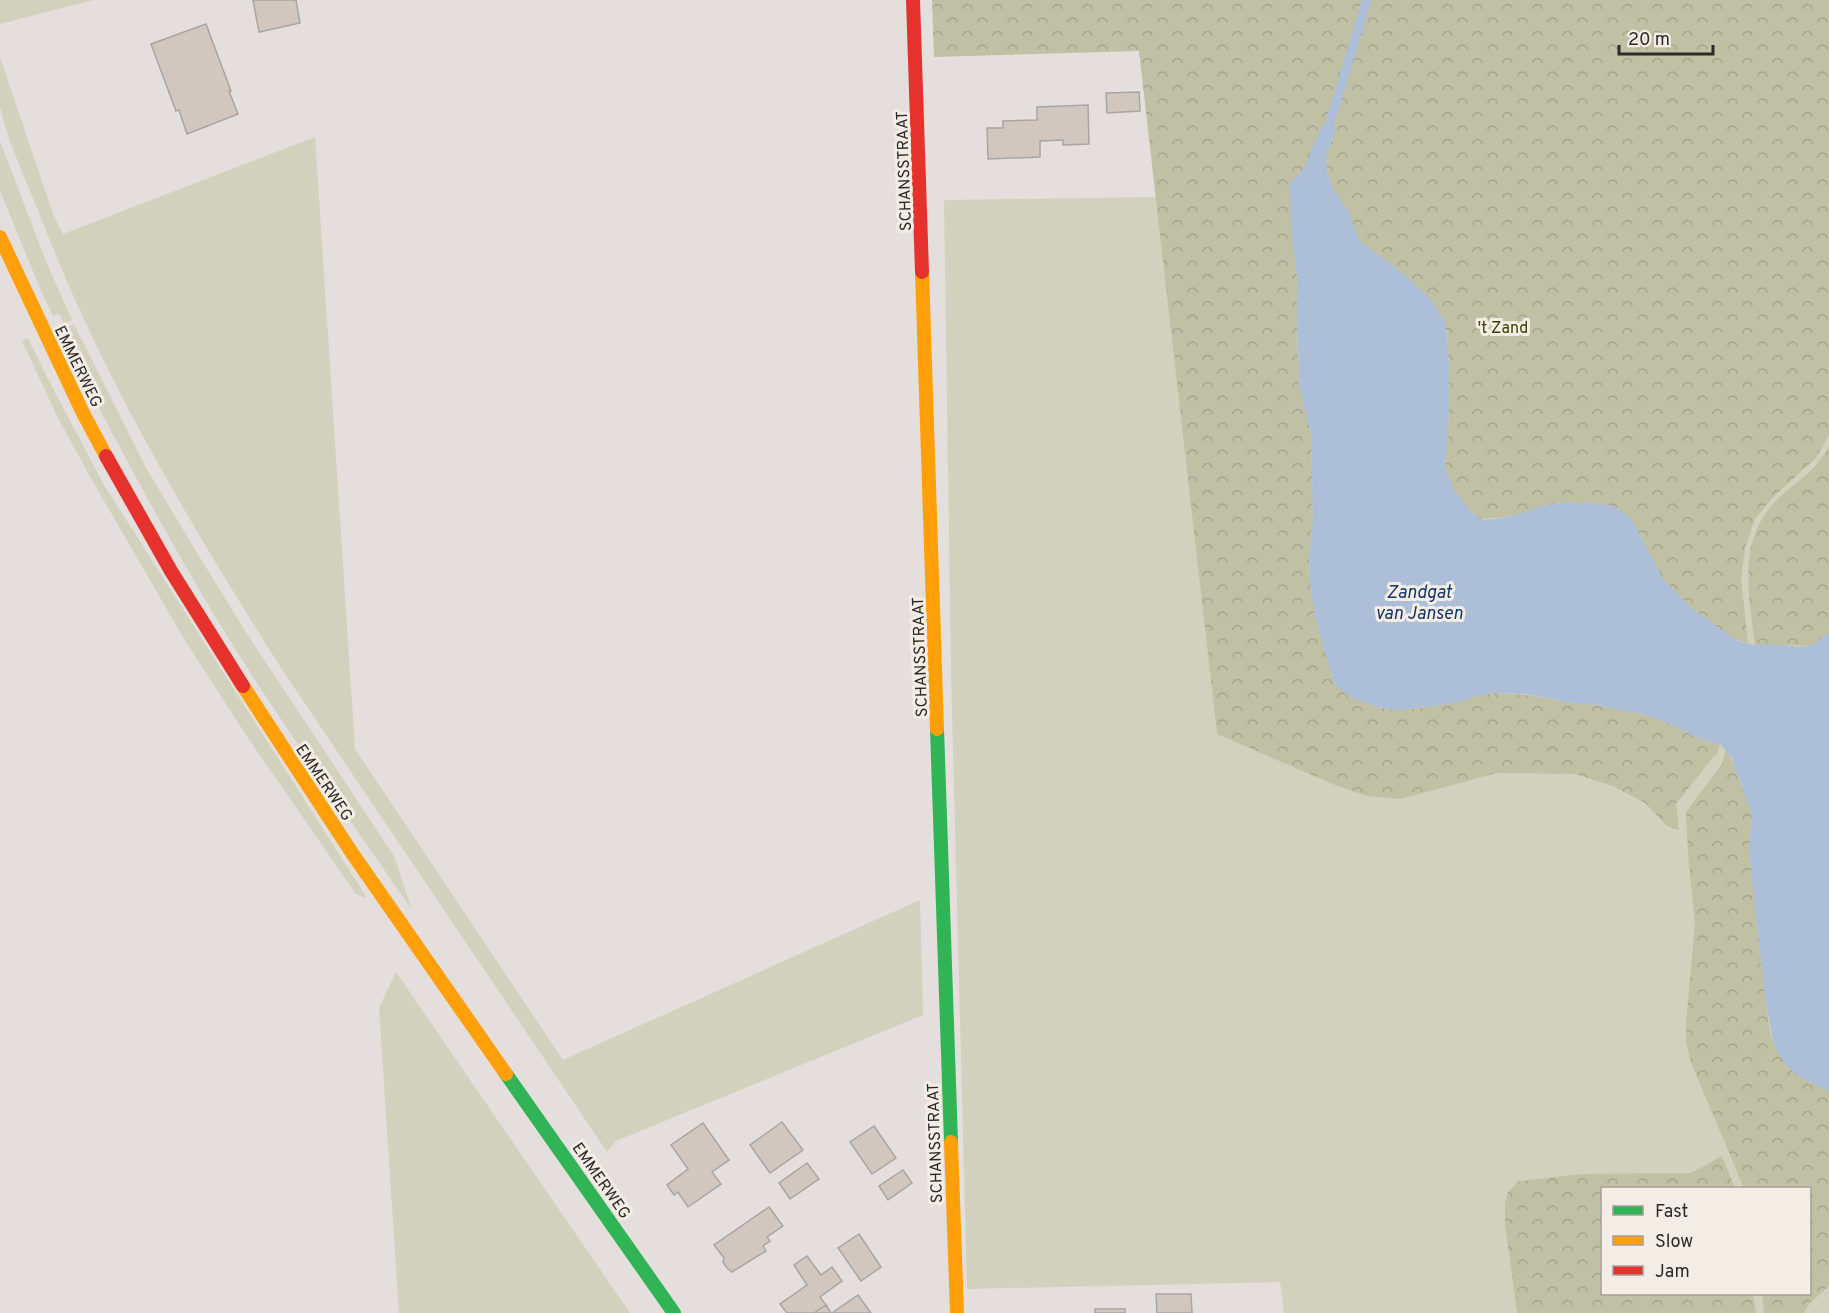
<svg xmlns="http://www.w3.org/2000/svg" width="1829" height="1313" font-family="Overpass,sans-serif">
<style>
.green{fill:#d1d1bd;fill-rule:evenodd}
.forest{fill:url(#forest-crowns)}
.water{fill:#adbed9}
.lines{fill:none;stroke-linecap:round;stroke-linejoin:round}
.stream{stroke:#adbed9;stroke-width:9}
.building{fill:#d1c7bf;stroke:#a9a5a3;stroke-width:1.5}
.fast{stroke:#30b455;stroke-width:14}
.slow{stroke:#ff9f0a;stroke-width:14}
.jam{stroke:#e5322d;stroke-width:14}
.labels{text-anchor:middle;stroke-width:6;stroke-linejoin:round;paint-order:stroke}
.street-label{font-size:16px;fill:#2c2927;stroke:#f4ede5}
.park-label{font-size:16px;fill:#3c3f04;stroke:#f4ede5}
.water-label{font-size:18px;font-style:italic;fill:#133466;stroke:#f4ede5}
</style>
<defs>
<pattern id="forest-crowns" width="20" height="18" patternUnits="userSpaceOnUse" patternTransform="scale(1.5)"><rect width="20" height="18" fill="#c0c0a5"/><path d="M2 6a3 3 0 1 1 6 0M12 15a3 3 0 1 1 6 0" fill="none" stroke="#a5a58e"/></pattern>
</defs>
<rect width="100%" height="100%" fill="#e4dfdc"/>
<path class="green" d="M0 0H93L0 24Z
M953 0H1829V1313H1532L1505 1227 1517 1313H1284L1280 1282 967 1289 951 672 944 200 1156 197 1217 734 1225 737 1139 50 956 56ZM1602 1188H1810V1294H1602Z
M0 57 53 214 63 234 315 137 355 749 563 1060 920 900 923 1015 616 1141 607 1152 281 668C190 524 102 377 41 218 28 184 8 143 0 107 0 92 0 73 0 57Z
M0 141 47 264 72 320 64 324 59 313 53 316 42 293 0 191Z
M74 324 145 466 199 556 247 634 394 856 412 910C346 814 277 718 216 618 162 528 113 436 65 342L71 339 66 328Z
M28 338 47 377 104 485 367 898 356 894 248 738 184 639 92 480 58 418 22 341Z
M396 972 630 1313H399L379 1008Z"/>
<path class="forest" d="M932 0H1829V434L1816 458 1772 498 1755 519 1745 548 1741 580 1748 643C1726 640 1676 598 1663 579 1653 567 1647 552 1642 537L1564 502 1544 506 1512 516 1480 519 1470 511 1453 488 1445 466 1449 413 1447 331 1394 268 1359 240 1349 213 1333 188 1327 172 1326 157 1336 128 1334 125 1328 122 1316 141 1305 166 1300 174 1289 183 1293 248 1298 280 1297 336 1299 385 1311 434 1313 519 1309 558 1310 582 1315 616 1335 685 1352 698 1377 707 1389 709 1404 710 1447 704 1471 699 1476 695 1497 693 1526 695 1567 702 1590 704 1643 714 1673 725 1703 740 1718 743 1720 744 1717 754 1713 757 1676 804 1679 830 1667 826 1645 803 1613 786 1575 774 1497 773 1400 799 1367 796 1335 785 1217 734 1139 51 934 57Z
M1829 446V632C1812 650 1806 645 1784 645 1775 645 1765 646 1755 645 1749 596 1737 543 1774 503 1795 481 1814 475 1829 446Z
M1726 749 1735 767 1752 815 1750 835V861L1766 1002 1770 1032 1775 1047 1805 1080 1829 1091V1286L1810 1303 1804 1313H1764L1762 1294H1810V1188H1744L1692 1065 1686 1042V1023L1695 924 1688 853 1686 812 1722 764Z
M1722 1156 1735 1188H1602V1294H1753L1756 1313H1517L1505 1227V1204L1508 1192 1519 1181 1583 1174 1691 1173Z"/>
<path class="water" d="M1328 122 1334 125 1336 128 1326 157 1327 172 1333 188 1349 213 1359 240 1407 277 1431 300 1445 322 1449 362V413L1445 466 1453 488 1470 511 1480 519 1485 520 1512 516 1544 506 1564 502 1610 505 1617 508 1631 518 1663 579 1690 607 1732 637 1740 642 1755 645H1786L1799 647 1811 645 1822 639 1829 632V1091L1805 1080 1791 1070 1779 1055 1773 1041 1766 1002 1750 861V835L1752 815 1732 758 1720 744 1695 737 1673 725 1643 714 1590 704 1567 702 1526 694 1497 693 1476 695 1471 699 1447 704 1404 710 1389 709 1377 707 1352 698 1335 685 1315 616 1310 582 1309 558 1313 519 1311 434 1299 385 1297 312 1298 280 1293 248 1289 183 1300 174 1305 166 1322 126Z"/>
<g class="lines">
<path class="stream" d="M1330 123 1367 0"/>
</g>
<path class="building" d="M253 0H296L300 23 259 32Z
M206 24 231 91H229L238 114 187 134 179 110 176 111 151 44Z
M1139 92 1140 111 1107 113 1106 93Z
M1088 105 1089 144 1063 145V140L1040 141V157L988 159 987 128H1003V121L1037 120V107Z
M782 1122 803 1150 770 1173 750 1145Z
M703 1123 729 1160 712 1172 721 1184 688 1207 678 1192 674 1195 667 1185 688 1169 671 1145Z
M874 1126 896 1158 872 1174 850 1142Z
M807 1163 819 1179 790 1199 779 1183Z
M903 1170 912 1183 888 1200 879 1186Z
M769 1207 783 1226 767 1237 770 1241 763 1246 766 1251 732 1272 727 1268 723 1262 724 1258 714 1245Z
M859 1234 881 1267 861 1281 838 1248Z
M807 1256 821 1275 832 1267 842 1281 820 1297 826 1305 814 1313H787L780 1304 807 1285 794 1265Z
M1156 1294H1191L1192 1313H1157Z
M858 1295 871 1313H832Z
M826 1305 831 1313H814Z
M1095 1309H1125V1313H1095Z"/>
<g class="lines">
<path class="fast" d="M937 729 951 1142
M506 1074 674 1313"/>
<path class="slow" d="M0 237 83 413 106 456
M922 272 937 729
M243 686 352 853 506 1074
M951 1142 957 1313"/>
<path class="jam" d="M913 0 922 272
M106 456 171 571 243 686"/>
</g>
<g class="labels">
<g class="street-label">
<text transform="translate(903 171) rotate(-92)" y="6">SCHANSSTRAAT</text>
<text transform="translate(79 366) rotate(64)" y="6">EMMERWEG</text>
<text transform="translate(919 657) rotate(-92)" y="6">SCHANSSTRAAT</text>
<text transform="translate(325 782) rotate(56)" y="6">EMMERWEG</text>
<text transform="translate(934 1143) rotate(-92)" y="6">SCHANSSTRAAT</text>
<text transform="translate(602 1180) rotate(55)" y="6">EMMERWEG</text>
</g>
<g class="park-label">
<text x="1503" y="333">'t Zand</text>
</g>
<g class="water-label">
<text x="1419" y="598">Zandgat<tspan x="1419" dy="21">van Jansen</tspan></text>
</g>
</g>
<rect x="1601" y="1187" width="210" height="108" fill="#f4ede5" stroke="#a49f99" stroke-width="1.5"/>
<rect x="1613" y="1206" width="30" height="9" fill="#30b455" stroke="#a49f99" stroke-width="1.5"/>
<text x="1655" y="1217" font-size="18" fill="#2c2927">Fast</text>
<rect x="1613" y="1236" width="30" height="9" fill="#ff9f0a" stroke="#a49f99" stroke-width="1.5"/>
<text x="1655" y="1247" font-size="18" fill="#2c2927">Slow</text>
<rect x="1613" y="1266" width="30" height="9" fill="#e5322d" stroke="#a49f99" stroke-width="1.5"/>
<text x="1655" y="1277" font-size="18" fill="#2c2927">Jam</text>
<path d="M1619 45v9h94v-9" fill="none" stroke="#2c2927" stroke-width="3"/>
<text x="1628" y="45" font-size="18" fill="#2c2927" stroke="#f4ede5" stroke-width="4.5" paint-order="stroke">20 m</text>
</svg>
